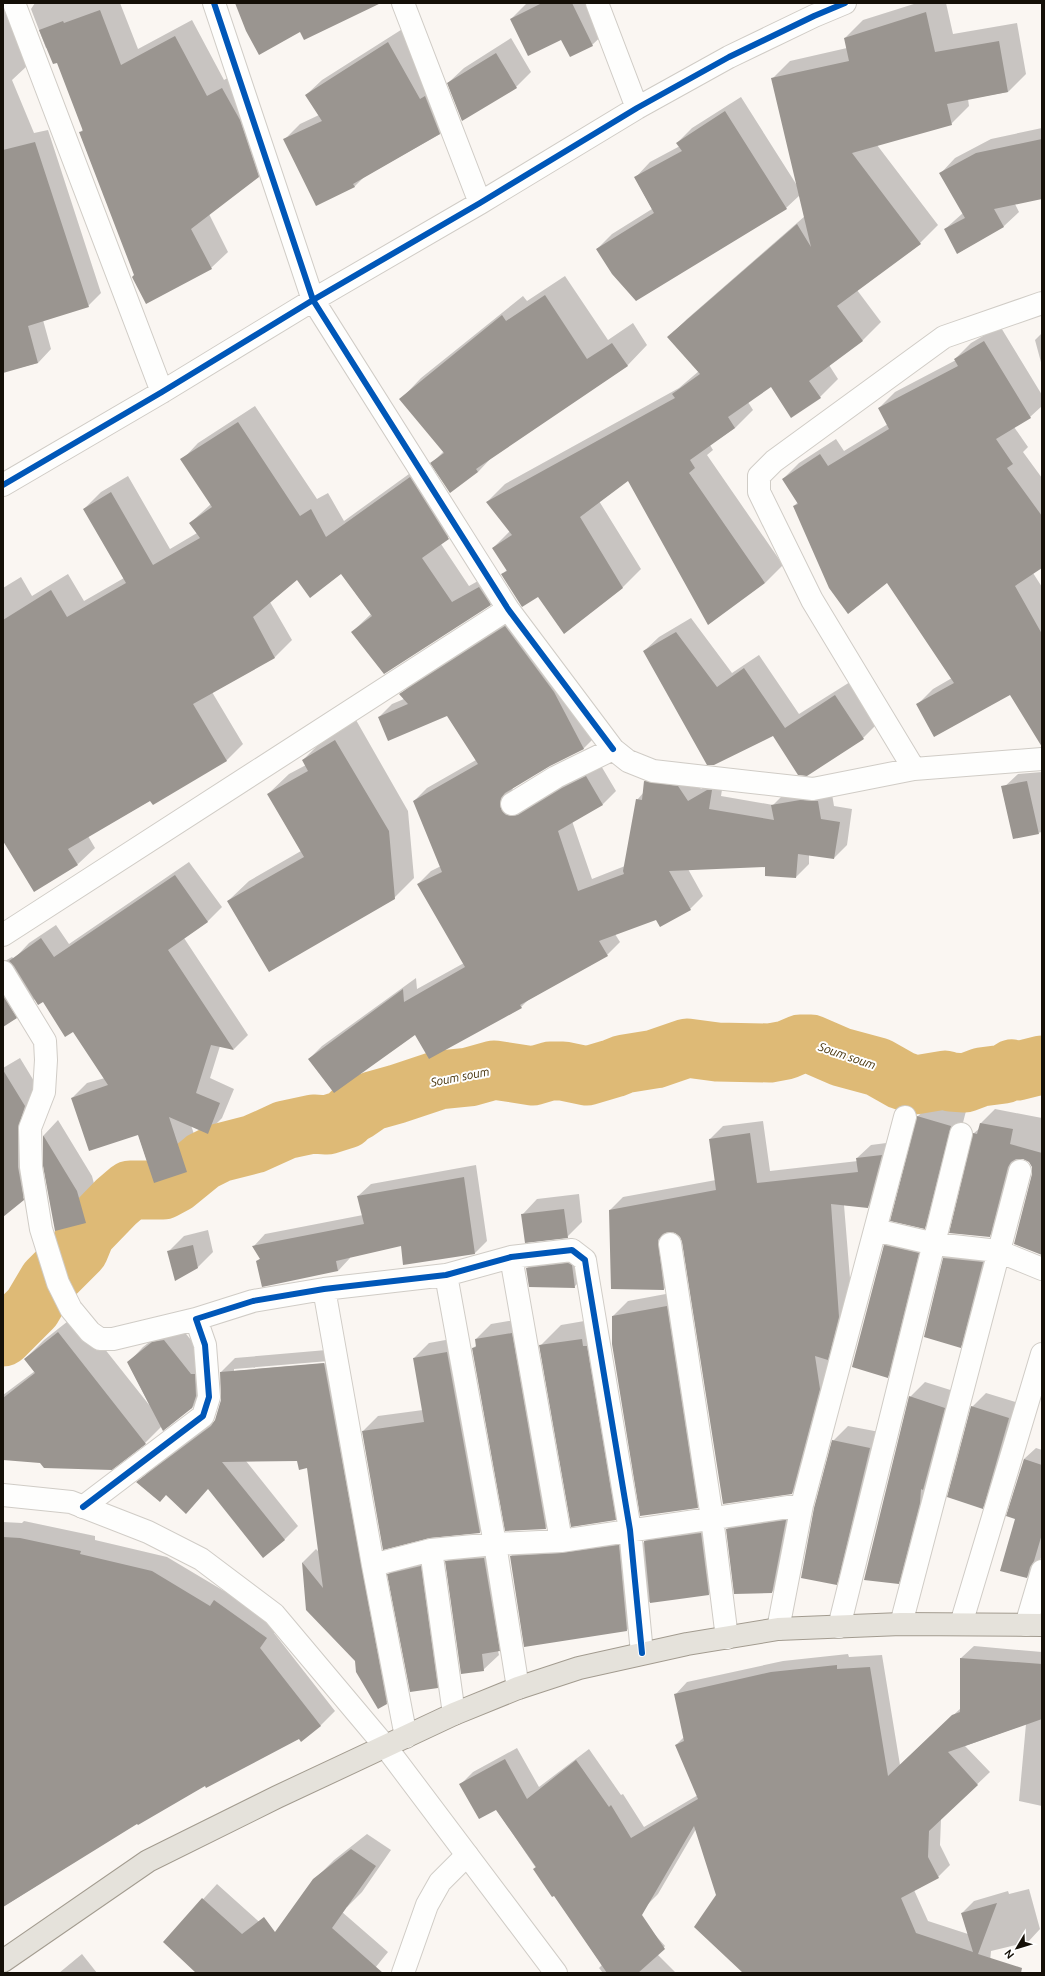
<svg xmlns="http://www.w3.org/2000/svg" width="1045" height="1976" font-family="Ubuntu,sans-serif">
<style>
.shadow{fill:#0003;fill-rule:evenodd}
.lines{fill:none;stroke-linecap:round;stroke-linejoin:round}
.river{stroke:#deba76;stroke-width:59}
.building{fill:#9a9590}
.minor-casing{stroke:#d0ccc6;stroke-width:24}
.secondary-casing{stroke:#d0ccc6;stroke-width:24}
.primary-casing{stroke:#a29b8f;stroke-width:24}
.minor{stroke:#fefefd;stroke-width:22}
.secondary{stroke:#fefefd;stroke-width:22}
.primary{stroke:#e5e2db;stroke-width:22}
.cycleway-casing{stroke:#fff;stroke-width:8}
.cycleway{stroke:#0057b8;stroke-width:6}
.labels{text-anchor:middle;stroke-width:4;stroke-linejoin:round;paint-order:stroke}
.water-label{font-size:12px;font-style:italic;fill:#432f05;stroke:#fff}
</style>
<rect width="100%" height="100%" fill="#faf6f2"/>
<path class="shadow" d="M35 3H120L138 49 192 20 224 80 239 72 275 160 258 177 209 214 228 252 211 268 135 275 80 133 83 129 57 61 47 48H46L31 9Z
M527 3H594L608 30 592 45 562 39 511 19Z
M917 3H946L953 34 1017 23 1026 74 1008 92 968 99 969 106 951 124 877 145 938 225 920 243 857 290 881 322 863 340 829 365 838 379 820 397 771 385 748 402 753 410 735 428 710 445 713 450 707 455 783 565 765 583 628 480 599 501 641 569 623 587 564 633 539 596 502 574 507 570 493 548 510 531 487 502 505 484 679 388 699 371 669 337 687 319 805 216 800 195 786 208 636 300 597 249 612 234 652 209 635 178 650 162 680 146 677 143 692 128 741 97 798 187 772 79 790 61 847 48 845 38 863 20Z
M20 7 27 66 12 80 34 133 48 130 101 293 88 306 43 320 51 349 38 363 3 372V8L6 13Z
M404 28 455 118 440 134 364 177 354 187 285 139 300 124 319 115 306 95 322 80Z
M511 38 531 72 516 87 448 83 464 68Z
M1042 128V198L1015 204 1019 212 1004 226 958 253 945 229 963 213 941 173 955 158 991 139Z
M565 276 608 340 633 323 647 345 627 366 493 456 478 472 432 463 444 451 401 399 421 378 523 296 527 301Z
M1000 326 1042 395V406L1030 417 1014 427 1028 447 1023 452 1042 478V566L1033 573 1042 587V726L1010 694 917 705 933 689 952 678 888 582 794 506 798 502 783 479 799 463 836 439 844 451 888 424 879 408 895 392 956 360 955 359 971 343Z
M1042 333V366L1035 340Z
M255 406 317 499 328 493 344 521 427 461 465 521 441 544 469 586 496 571 507 588 490 604 352 632 371 614 341 573 297 579 270 602 292 640 275 657 212 692 243 744 226 761 151 800 88 836 95 848 78 864 3 839V588L21 577 32 596 68 574 84 601 124 578 84 509 101 492 128 476 170 549 197 533 190 523 211 504 182 460 198 443Z
M518 613 596 736 583 749 549 765 513 788 512 791 600 764 616 791 603 804 572 821 592 879 625 866 637 800 644 792 645 781 658 768 691 774 701 789 721 777H724L721 796 773 805 786 792 831 788 834 806 852 809 847 845 834 858 809 855V864L796 877 766 866 688 869 703 896 690 909 660 926 656 919 615 934 620 942 607 955 528 1000 521 1007 309 1059 322 1046 416 978 417 989 464 963 418 884 431 871 441 866 414 801 427 788 476 760 448 714 379 717 392 704 404 699 401 694 414 681Z
M691 618 732 673 759 655 799 714 850 682 877 724 863 738 773 735 644 651 659 637Z
M356 720 408 811 414 878 394 898 228 901 249 881 301 851 268 794 289 774 306 765 303 760 323 740Z
M1042 772V832L1014 838 1002 789 1018 774Z
M189 862 222 907 207 922 184 938 248 1035 234 1049 220 1046 210 1078 234 1089 222 1118 208 1132 191 1125 201 1156 187 1171 154 1181 138 1134 72 1098 87 1083 105 1078 73 1031 43 1001 35 999 16 1018 3 1026V962L12 957 14 959 29 943 56 925 69 944Z
M20 1058 40 1091 38 1184 3 1215V1068Z
M934 1101 966 1111 940 1212 924 1228 892 1220 918 1116Z
M995 1109 1042 1118V1255L1033 1167 1030 1162 1024 1158H1021L1004 1222 989 1236 974 1133 980 1128 981 1123Z
M58 1120 92 1176 100 1207 85 1222 44 1166V1135Z
M763 1121 770 1171 858 1161 857 1158 871 1145 894 1142 881 1194 867 1207 844 1205 852 1303 841 1345 830 1356 833 1375 805 1480 792 1493 681 1236 672 1231 677 1276 664 1289 612 1288 610 1210 623 1197 716 1180 710 1139 723 1126Z
M476 1165 487 1241 475 1253 402 1245 350 1257V1258L338 1271 257 1261 261 1258 253 1247 265 1234 363 1215 358 1196 371 1184Z
M579 1194 582 1222 567 1237 522 1215 537 1199Z
M208 1230 213 1252 198 1267 168 1252 184 1236Z
M900 1230 933 1238 903 1362 887 1377 885 1245Z
M960 1243 998 1247 976 1332 960 1347 925 1336 944 1258Z
M584 1248 589 1272 574 1287 527 1268 542 1253Z
M682 1291 713 1492 697 1507 613 1316 628 1301Z
M77 1314 150 1406 128 1363 143 1347 169 1327 179 1325 206 1359 207 1392 192 1408 162 1426 145 1443 41 1462 3 1459V1395L35 1371 25 1359 44 1340Z
M527 1318 561 1513 546 1528 473 1348 477 1345 476 1339 491 1324Z
M602 1318 603 1326H607L636 1499 615 1519 540 1346 561 1325Z
M462 1337 495 1517 480 1532 430 1537 363 1431 378 1416 423 1410 414 1358 429 1343Z
M338 1349 400 1689 386 1703 356 1660 307 1609 303 1562 316 1549 319 1552 308 1467 298 1460 246 1461 298 1526 284 1540 209 1488 166 1494 138 1482 151 1469 216 1420 222 1401 221 1372 235 1358ZM329 1361V1363L234 1371V1369Z
M925 1382 960 1393 914 1568 898 1583 910 1397Z
M986 1393 1022 1404 996 1494 982 1508 972 1407Z
M848 1426 885 1433 852 1568 836 1584 833 1441Z
M1036 1448 1042 1450V1555L1038 1566 1027 1577 1016 1518 1024 1459Z
M801 1505 787 1576 772 1592 727 1529 742 1514Z
M716 1518 724 1579 709 1594 649 1602V1607L627 1630 511 1556 533 1534 641 1523 643 1543 660 1526Z
M24 1521 95 1536V1540L167 1557 224 1591 229 1586 281 1623 274 1633 335 1711 320 1726 300 1738 205 1784 137 1822 3 1907V1522L22 1523Z
M500 1543 514 1635 498 1651 499 1655 483 1670 446 1562 462 1546Z
M436 1551 452 1671 437 1687 389 1574 404 1559Z
M974 1646 1042 1652V1806L1019 1801 1026 1724 965 1746 990 1772 941 1819 940 1845 950 1865 938 1877 914 1890 928 1921 968 1934 962 1913 974 1901 1008 1891 1009 1894 1029 1889 1040 1929 1028 1942 991 1951 989 1973H744L717 1895 696 1829 658 1894 646 1906 607 1881 665 1946 657 1954 676 1973H603L599 1968 602 1965 496 1809 461 1784 473 1772 517 1748 539 1787 589 1749 621 1795 623 1794 644 1827 698 1795 676 1745 684 1737 675 1695 687 1682 783 1661 848 1654 849 1657 882 1655 900 1765 961 1708V1658Z
M367 1834 391 1850 362 1892 347 1907 319 1875 334 1860Z
M217 1884 266 1928 208 1973H198L164 1942Z
M334 1905 388 1952 371 1973H270Z
M82 1954 97 1973H59Z"/>
<g class="lines">
<path class="river" d="M3 1337 32 1308 48 1281 79 1250 86 1233 116 1202 130 1190H163L176 1183 203 1161 219 1153 254 1144 285 1130 313 1124 327 1125 346 1119 351 1113 356 1112 372 1101 397 1094 439 1080 469 1077 494 1070 533 1076 550 1071H563L587 1076 614 1068 624 1064 655 1059 687 1048 717 1052 770 1053 786 1050 800 1044H811L841 1057 878 1067 901 1080 915 1085 945 1080 951 1082 965 1083 981 1077 1004 1074 1012 1069 1017 1071 1042 1065"/>
</g>
<path class="building" d="M235 3H381L304 40 300 32 259 55 246 31Z
M542 3H572L593 46 570 57 561 40 528 56 510 19Z
M100 10 121 65 175 36 207 96 222 88 240 120 259 177 191 229 212 269 146 304 132 277 134 275 79 132 83 131 57 63 53 64 39 30 63 21 64 23Z
M926 12 935 52 999 41 1008 92 947 104 952 125 852 153 921 244 837 306 863 341 809 381 821 398 791 418 771 387 728 417 735 428 690 460 695 468 689 473 765 583 708 625 628 481 580 517 623 588 564 634 538 597 522 607 501 574 507 571 492 548 512 535 486 502 675 398 672 394 700 374 667 337 797 224 811 247 771 78 849 61 844 38Z
M388 42 420 99 425 96 440 134 353 184 355 187 316 206 283 139 322 121 305 95Z
M496 53 517 88 462 121 447 83Z
M725 111 787 209 636 301 612 274 596 249 654 213 634 177 682 151 676 143Z
M1042 139V199L994 209 1004 227 957 254 944 229 965 218 939 173 976 153Z
M35 142 89 307 28 326 38 363 3 373V150Z
M545 295 587 359 612 343 628 366 476 469 478 472 450 493 430 463 444 453 399 399 502 315 506 321Z
M984 341 1031 418 996 439 1013 464 1007 468 1042 516V568L1015 586 1042 634V747L1010 695 934 737 916 704 954 683 887 583 848 614 829 588 793 506 798 504 782 479 820 454 828 466 889 429 878 408 958 366 954 359Z
M238 422 300 516 311 509 326 537 410 477 449 539 422 558 452 602 479 587 491 605 384 674 351 632 372 616 341 574 310 598 297 580 253 617 275 658 193 704 227 761 153 805 150 801 68 849 78 865 34 892 3 841V620L51 590 67 617 126 583 83 509 111 492 153 565 200 538 189 523 212 507 180 459Z
M505 626 554 692 584 749 550 766 505 793 501 798 500 805 502 811 506 815 513 816 518 815 562 788 586 776 603 805 558 831 578 891 624 874 623 871 636 799 642 800 644 781 678 786 688 801 707 790H712L709 809 774 820 771 805 800 800 818 801 821 819 840 822 834 859 798 854 796 878 765 876V867L669 871 691 910 660 927 656 920 599 941 608 956 520 1005 522 1008 429 1059 415 1035 334 1093 308 1059 403 989 404 1002 465 967 417 884 442 872 413 801 478 764 447 716 388 741 378 717 408 704 399 694Z
M676 632 717 687 744 668 785 728 835 695 864 739 807 776 798 775 773 736 714 765H707L643 651Z
M335 740 389 831 395 899 269 972 227 901 304 857 267 794 308 771 302 760Z
M1027 781 1039 834 1013 839 1001 786Z
M175 875 208 922 168 950 234 1050 211 1045 196 1093 220 1103 208 1134 169 1117 187 1172 154 1183 138 1135 89 1151 71 1098 108 1085 73 1032 65 1037 43 1002 38 1005 14 966 9 961 41 938 54 957Z
M3 996 17 1018 3 1027Z
M3 1070 25 1106 18 1128V1167L24 1200 3 1217Z
M917 1116 951 1126 925 1229 890 1221Z
M980 1123 1013 1129 1010 1144 1042 1153V1255L1014 1244 1032 1174V1167L1029 1162 1023 1159H1016L1011 1162 1008 1167 990 1237 949 1233 973 1133 977 1134Z
M750 1133 757 1183 858 1172 856 1158 882 1155 868 1208 831 1204 839 1317 828 1360 815 1356 820 1389 792 1494 723 1504 682 1242 680 1237 675 1233 668 1232 663 1234 658 1240 664 1290 611 1289 609 1210 716 1190 709 1139Z
M43 1135 77 1191 86 1223 55 1231 43 1166Z
M464 1177 475 1254 403 1265 401 1246 336 1261 338 1271 262 1287 256 1261 260 1259 252 1246 364 1224 357 1196Z
M564 1209 568 1238 525 1243 521 1214Z
M193 1245 198 1268 175 1281 167 1251Z
M884 1245 919 1253 888 1378 852 1367Z
M943 1258 983 1262 961 1348 924 1337Z
M568 1263 572 1265 575 1288 529 1287 526 1268Z
M667 1306 698 1508 640 1516 612 1344V1316Z
M58 1332 146 1444 112 1470 44 1468 40 1463 3 1460V1398L35 1373 24 1359Z
M512 1333 546 1529 505 1531 472 1348 476 1347 475 1339Z
M582 1339 583 1346H587L616 1520 571 1527 539 1345Z
M164 1340 191 1374H195L196 1396 192 1408 163 1431 127 1362 152 1342Z
M447 1352 480 1533 430 1538 383 1550 362 1431 424 1422 413 1358Z
M324 1363 387 1704 378 1709 356 1672 355 1661 306 1610 302 1562 323 1588 307 1468 299 1470 297 1461 222 1462 285 1540 263 1558 208 1489 186 1514 166 1495 160 1502 136 1482 211 1426 215 1420 221 1400 220 1372Z
M909 1396 945 1408 923 1490 921 1489 920 1503 899 1584 864 1580Z
M971 1406 1009 1418 983 1509 947 1497Z
M832 1440 870 1448 837 1585 801 1578 814 1508Z
M1024 1459 1042 1465V1534L1034 1561 1030 1567 1027 1578 1000 1571 1015 1519 1006 1516Z
M786 1520 772 1593 734 1594 726 1529Z
M701 1533 709 1595 650 1603 644 1541Z
M3 1537 20 1538 81 1551 80 1554 152 1571 210 1606 214 1600 267 1638 260 1648 321 1726 301 1742 299 1739 206 1788 205 1786 138 1825 137 1824 3 1907Z
M619 1545 627 1631 524 1647 510 1556 562 1553Z
M484 1558 500 1651 482 1654 484 1671 461 1674 445 1561Z
M421 1566 438 1688 410 1692 387 1574Z
M960 1658 1042 1664V1719L948 1752 978 1785 929 1831 928 1857 939 1878 901 1898 916 1933 973 1952 961 1913 997 1903 978 1954 1022 1968 1021 1973H743L694 1927 716 1895 694 1826 642 1915 665 1949 638 1973H607L554 1896 552 1897 533 1869 536 1867 496 1810 479 1819 459 1784 505 1759 527 1799 576 1760 609 1807 611 1805 631 1838 698 1799 675 1745 684 1741 674 1694 771 1672 837 1665V1669L870 1667 888 1776 952 1715 960 1712Z
M351 1849 376 1866 332 1928 383 1973H196L163 1942 202 1898 242 1934 264 1917 275 1932 313 1879Z"/>
<g class="lines">
<defs>
<path id="minor" d="M14 3 162 392
M214 3 313 300 508 609 613 749
M403 3 480 203
M597 3 637 108
M3 485 162 392 313 300 480 203 637 108 729 57 814 16 845 3
M914 769 812 600 759 492V476L774 461 944 337 1042 303
M512 804 556 777 613 749 628 761 653 771 813 789 914 769 1042 759
M3 935 508 609
M3 972 45 1041 46 1060 44 1092 30 1128 31 1167 41 1229 58 1283 71 1309 90 1332 100 1339H113L196 1319
M875 1230 935 1244 998 1251 1042 1269
M670 1244 712 1518 727 1638
M511 1257 561 1541
M446 1275 495 1544 518 1688
M324 1289 373 1565 406 1737
M83 1507 203 1416 209 1397 205 1345 196 1319 253 1301 324 1289 446 1275 511 1257 572 1250 585 1260 587 1273 630 1530 642 1653
M431 1550 454 1714
M373 1565 431 1550 495 1544 561 1541 802 1505
M901 1624 1020 1171
M961 1624 1042 1354
M1026 1625 1042 1571
M839 1627 961 1134
M778 1629 802 1505 905 1117
M403 1973 427 1905 440 1882 467 1855"/>
<path id="secondary" d="M3 1495 71 1502 148 1532 201 1559 274 1614 385 1746 556 1973"/>
<path id="primary" d="M3 1961 148 1861 277 1797 454 1714 518 1688 579 1668 687 1644 778 1629 901 1624 1042 1625"/>
</defs>
<use href="#minor" class="minor-casing"/>
<use href="#secondary" class="secondary-casing"/>
<use href="#primary" class="primary-casing"/>
<use href="#minor" class="minor"/>
<use href="#secondary" class="secondary"/>
<use href="#primary" class="primary"/>
<defs>
<path id="cycleway" d="M214 3 313 300 508 609 613 749
M3 485 162 392 313 300 480 203 637 108 729 57 814 16 845 3
M83 1507 203 1416 209 1397 205 1345 196 1319 253 1301 324 1289 446 1275 511 1257 572 1250 585 1260 587 1273 630 1530 642 1653"/>
</defs>
<use href="#cycleway" class="cycleway-casing"/>
<use href="#cycleway" class="cycleway"/>
</g>
<g class="labels">
<g class="water-label">
<text transform="translate(847 1056) rotate(19)" y="4">Soum soum</text>
<text transform="translate(460 1077) rotate(-11)" y="4">Soum soum</text>
</g>
</g>
<rect width="1045" height="1976" fill="none" stroke="#140f07" stroke-width="8"/>
<g transform="translate(1017 1948) rotate(232)" stroke="#ffffff" stroke-width="3" paint-order="stroke">
<path d="M0-3L7 15L0 10L-7 15Z" fill="#140f07"/>
<text y="-6" font-size="11" font-weight="bold" text-anchor="middle" fill="#140f07">N</text>
</g>
</svg>
